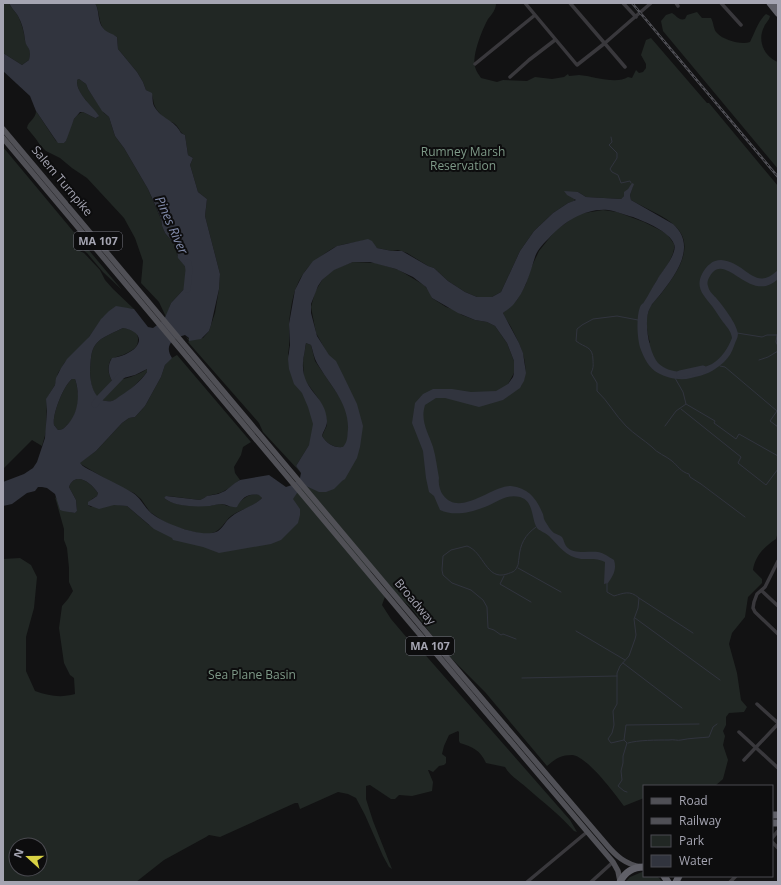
<svg xmlns="http://www.w3.org/2000/svg" width="781" height="885" font-family="'Open Sans',sans-serif">
<style>
.green{fill:#212724;fill-rule:evenodd}
.water{fill:#31343e;fill-rule:evenodd}
.lines{fill:none;stroke-linecap:round;stroke-linejoin:round}
.stream{stroke:#31343e;stroke-width:1}
.river{stroke:#31343e;stroke-width:7}
.street{stroke:#39383c;stroke-width:3.5}
.primary{stroke:#505056;stroke-width:5.5}
.highway{stroke:#606068;stroke-width:7}
.rail-casing{stroke:#505056;stroke-width:2.5}
.rail{stroke:#0d0d0e;stroke-width:1;stroke-dasharray:3;stroke-linecap:butt}
.labels{text-anchor:middle;stroke-width:4;stroke-linejoin:round;paint-order:stroke}
.shield{fill:#0d0d0e;stroke:#777781;stroke-width:1}
.shield-label{font-size:11px;font-weight:bold;fill:#a5a5b2}
.park-label{font-size:12px;fill:#7e9a88;stroke:#0d0d0e}
.street-label{font-size:12px;fill:#a5a5b2;stroke:#0d0d0e}
.water-label{font-size:13px;font-style:italic;fill:#808aa9;stroke:#0d0d0e}
</style>
<rect width="100%" height="100%" fill="#121213"/>
<path class="green" d="M3 3H9C12 9 15 11 18 16 22 24 24 32 25 40 27 50 32 46 29 60L22 65 3 53Z
M95 3H496C496 10 492 14 488 19 482 30 472 55 475 67 476 71 479 75 481 78L497 82 503 80 527 81 535 77 552 79 564 77 568 74 569 76C573 76 576 75 579 75 593 76 616 85 628 77L632 78 636 70 639 73 643 72 646 68V64L641 55 646 40 651 38 707 103H709L778 186V532L776 539C765 546 755 556 753 570L762 579V583L748 597 745 617 732 633 729 644 737 673 741 700 747 707 744 712 729 713 726 717V725L723 731 725 736 723 745 728 760 723 779 715 786H644V798L624 806C615 794 587 756 572 755 561 755 555 759 547 766L485 692 444 651 412 609 370 570 371 574 386 594 382 605 391 619 419 652 421 650 570 820 577 832 574 831C560 815 543 802 527 788 518 780 511 777 505 767L486 763C480 750 473 747 460 743L459 741V732L458 731 449 735 444 746 442 754 446 757V763L444 765 439 766 433 772 429 770H428L433 782 432 791 412 796 399 795 395 799H391L370 785 366 786V799L373 821 392 869 389 867 383 856 365 815 356 798 348 794 338 792 300 809 298 803H295L220 837 209 835 206 837 164 860 136 882H3V559L20 558 31 565 37 577 34 608 26 637V671L35 691C50 696 60 698 75 694L74 678 70 675 64 663 59 628 62 606 68 599 73 591 69 582V568L67 548 64 540V529L55 497 70 512 75 513 77 511 76 500 69 487C75 471 91 482 98 493L97 496 92 499 88 505 91 507 109 497 118 505 127 506 149 525 198 533 175 527 163 521 150 512 141 499 134 493 121 488 79 463 96 451 122 423 129 418 135 417 145 406 161 377 165 365 170 359 177 355 251 442 243 447 241 455 234 467 235 473 240 480C235 483 230 488 224 491 219 494 214 494 208 496 205 497 203 499 200 500L168 496 164 498C175 507 195 506 209 506 213 505 217 504 221 504 224 504 227 507 230 506 242 504 246 491 260 495L262 498C252 508 241 509 231 516 224 522 221 531 212 533L226 534 306 478 329 481 352 438 348 431C348 438 348 442 344 447 334 448 327 444 322 436L327 425 326 418 318 398 304 379 303 361 306 343 311 345 315 361 339 396 326 351 316 333 311 307 315 292 322 280 334 269 353 262 376 263 399 270 424 285 430 292 432 298 446 307 455 310 462 315 475 320 487 322 495 326 507 343 514 361V373L508 384 521 386C532 366 520 345 511 327 508 322 505 318 503 313L517 300 526 284 530 270 539 251 555 231 578 214 603 210 617 212 644 222 660 230 667 234 674 244C676 258 659 275 653 287 646 300 643 320 639 335L650 343C647 333 645 320 649 310 651 304 656 300 660 295 674 277 697 248 676 227 666 216 644 208 631 200L630 195 633 186C625 189 627 195 621 199L586 197 578 192 574 201 568 203 553 213 534 231 520 251 501 292 492 297H477L465 292 448 281 434 268 428 266 407 253 398 250 392 251 377 248 365 240C356 243 346 243 338 246 332 248 326 253 320 257 296 274 292 296 289 324 289 334 290 344 288 354L316 420 311 442 296 466 302 474 263 432 259 423 188 342 189 341 186 337 191 340 203 338 209 331 215 313 219 289 220 274 205 216 207 199 198 192 191 168 190 165 193 158 188 155 185 135C180 133 180 130 177 126 174 122 170 122 166 120 163 117 160 114 157 110 150 100 157 96 146 90L143 82 137 72 118 49 117 37C114 35 111 35 108 33 97 26 101 12 95 3ZM16 845H40V869H16Z
M697 12 702 18H711C714 23 713 29 717 33 723 40 741 45 750 42 755 32 758 21 766 14L770 16C769 21 766 22 764 27 757 40 764 57 778 62V169L663 31 661 21 666 15 672 13C677 16 679 21 685 19L687 15Z
M79 79 86 84 88 89 104 113 109 117 115 136 124 148 148 189 161 219 162 226 165 233 176 246 177 255 189 271 190 276 184 289 171 303 166 317 159 302 141 283 143 261 135 238 124 218 87 178 72 168 60 158 46 151 40 145 36 139 27 128C28 121 36 119 36 111L56 141 64 143 66 141C68 132 73 114 83 112L95 118 98 117C93 105 76 95 77 80Z
M3 147 122 290 103 272 87 253 83 250 80 252H82L84 253 100 270 105 280 113 289 134 309 125 308 103 317 87 340 65 362 58 373 55 385 47 398 46 432 42 446 32 440 3 469Z
M123 328C130 329 139 330 138 340 138 343 137 346 135 348 128 354 119 356 111 359 107 367 108 374 112 381 125 379 137 376 147 369V372C141 380 122 399 112 401 93 404 90 383 90 370 91 362 90 351 96 344 101 337 115 332 123 328Z
M72 379H75C80 394 80 412 68 424 65 427 63 430 58 430L54 425C52 414 64 385 72 379Z
M642 872H644V876H657L663 882H625L630 877Z"/>
<path class="water" d="M9 3H95C100 11 97 21 103 28 107 33 112 33 117 37L118 49 137 72 143 82 146 90 152 93C153 97 152 101 154 106 161 119 175 120 181 133L185 135 188 155 193 158 190 165 191 168 198 192 207 199 205 216 220 274 219 289 211 325 209 331 201 339 189 341V338L185 335C172 338 164 346 172 358L165 365 161 377 145 406 135 417 129 418 122 423 96 451 80 463C83 467 88 469 92 471 106 479 120 485 133 493 141 498 144 507 151 513 163 523 201 538 216 532 222 530 226 520 231 517 240 509 253 507 262 498L259 495C249 493 242 497 237 507 232 508 228 505 222 504 218 504 214 505 210 506 196 507 175 507 164 498L166 496 200 500 204 498 207 496 218 494 225 491 235 483 240 480 269 475 286 487 292 485 300 478 301 473 296 466 309 445 313 424 308 407 302 393 294 384 289 369 288 359 290 345 289 324 295 290 303 274 313 261 337 246 368 239 372 241 377 248 392 251H402L428 266 434 268 448 281 465 292 477 297H492L501 292 520 251 534 231 553 213 568 203 576 200 567 195 564 191 578 192 586 197 621 199 624 196V192L628 189 632 183 634 184 630 195 631 200 673 224C698 246 675 276 659 296 656 300 652 303 650 308 643 320 649 353 658 363 664 369 672 371 680 372 688 373 693 371 700 368 704 367 708 366 712 364 722 358 728 348 732 338 731 331 727 327 723 322 719 317 716 311 712 306 704 296 695 288 702 274 704 270 707 266 710 264 713 261 717 260 721 260 747 262 754 293 778 270V279C752 304 728 256 713 272 710 275 706 282 708 286 709 292 714 295 717 299 723 306 737 324 738 334 738 338 735 342 734 346 732 352 729 357 724 362 713 372 705 375 691 378 680 381 667 378 658 373 649 368 644 358 641 350 637 340 636 317 640 307 642 303 642 305 644 302 649 295 652 287 657 280 661 272 678 254 674 244 669 231 645 222 633 217 625 215 616 211 608 210 586 208 565 221 550 237 545 242 537 250 535 257 530 273 525 292 513 305 510 308 507 310 503 313L519 343 523 353 526 373 524 381 520 388 503 400 479 407 445 398H436L425 405C420 421 428 432 433 447 436 457 437 468 439 478 438 484 440 491 443 495 460 518 492 485 511 486 528 488 536 498 542 512 544 515 543 518 545 521 547 524 550 530 554 533 556 534 560 535 562 537 564 540 564 543 566 546 573 555 588 551 598 552 604 553 609 557 614 560 617 569 613 576 608 583L604 584 605 562C598 558 589 559 581 559 566 557 559 546 549 536 546 533 538 530 537 528 531 518 534 501 520 497 506 493 495 504 482 508 470 513 452 516 440 510L434 496 429 492 426 478 423 451 412 423 415 403 423 394 433 389H452L471 392 496 391 508 384 513 377 514 373V361L507 343 495 326 487 322 475 320 458 313 432 298 426 287 413 277 396 269 370 262H353L334 270 322 280 318 286 311 304V313L317 336 329 355 336 361 343 375 357 404 363 426 360 447 357 458 345 479 342 481 334 489 326 492H319L306 486 299 490 293 499 300 509V515L298 523 281 540 271 544 219 553 203 547 173 540 172 538 154 529 127 506 114 505 99 509 88 505V502L97 496 98 493C91 482 75 471 69 487L76 500 77 511 75 513 63 511 60 510 55 494 47 488 42 487H38L35 491 27 493 12 504 3 506V482L24 474 33 468 37 462 45 438 47 411 46 399 55 385 56 378 61 368 67 359 89 337 101 319 109 311 116 306 134 309 148 327 153 328 164 320 171 303 184 289 190 276 189 271 178 258 176 246 165 233 162 226 161 218 148 189 124 148 115 136 109 117 102 111 88 89 86 84 79 79 77 80C76 94 92 105 99 116L96 118H95L83 112H80L74 119 66 141 64 143H58L55 139 36 111 30 96 3 71V53L22 65 29 60C32 46 26 49 25 40 24 31 22 23 18 16 15 11 12 9 9 3ZM123 328C132 329 145 336 136 347 131 353 120 357 112 358 107 366 108 373 112 381L135 375 147 369V372C139 383 131 389 120 396 117 398 115 400 112 401 94 404 90 383 90 370 91 362 90 351 96 344 101 337 115 332 123 328ZM306 343 311 345C313 351 314 358 317 363 329 384 349 403 348 429 347 437 348 441 343 447 334 448 327 444 322 436 323 431 327 427 327 421 326 393 297 391 304 355 305 351 305 347 306 343ZM72 379H75C80 393 79 412 68 424 65 427 63 430 58 430L54 425C52 414 64 385 72 379Z"/>
<g class="lines">
<path class="stream" d="M611 137 612 142 609 145 617 153V158L610 169 612 172 618 175 621 183 630 181 631 183
M638 320 617 316 593 319 582 325 577 329 576 341C585 348 593 346 593 360 593 365 594 367 591 373L597 383V391C608 401 615 415 626 426 634 434 644 440 652 447 657 453 666 456 672 461 678 466 681 472 689 474L690 477 701 484 745 517
M737 333 762 337 767 335H777L778 333
M777 335 776 342 778 346
M759 360 768 357 778 351
M720 366 725 367 777 411 770 421 778 427
M686 404 715 421 714 423 736 439 739 434 778 456
M681 409 741 457 738 463 766 485 778 469
M665 426 676 411 686 404 683 392 675 378
M518 568 561 592
M504 576 500 584 531 602
M607 583V592L614 596C624 593 630 590 639 598L638 608 634 619 636 635 635 639 629 656 620 666 617 673V704L613 711 614 725 612 733 608 739 611 743 624 740
M639 598 693 633
M635 618 720 680
M576 631 625 660
M516 639 503 634 501 635 494 630 488 628 487 607 483 600 471 590 452 583 443 575 442 570 443 556 451 550 467 546C484 552 486 581 507 574 512 572 515 572 517 567 519 564 518 562 519 558 520 544 525 535 536 527
M623 663 682 708
M522 678 617 676
M628 743C638 740 657 740 669 740 673 739 678 741 681 740 690 738 700 738 709 737L713 727 717 724
M627 792 624 791 618 786 622 780 621 771 623 763V756L627 743 624 740 626 725 699 724"/>
<path class="river" d="M187 289 189 270 188 263
M680 374 703 369
M95 404 98 400 123 374"/>
<path class="street" d="M525 3 577 65 605 43 651 3
M570 3 625 67
M623 3 636 17
M676 3 678 6
M721 3 741 25
M475 64 535 15
M510 77 529 60 555 40
M778 561 765 587 757 594 754 602 753 608 755 612 778 634
M762 591 778 606
M757 704 778 723
M739 732 778 768
M744 760 778 724
M772 838 778 831
M772 842 778 848
M527 882 587 832
M591 882 613 862
M730 882 736 876"/>
<path class="primary" d="M3 129 455 667 606 844C616 856 625 864 641 867
M3 138 411 624 613 862 618 871 620 881"/>
<path class="highway" d="M770 3 778 13
M777 3 778 4
M772 815H778
M772 823H778
M664 876 668 882
M620 882C625 872 633 867 644 867
M676 882 679 876"/>
<defs>
<path id="rail" d="M632 3 778 177"/>
</defs>
<use href="#rail" class="rail-casing"/>
<use href="#rail" class="rail"/>
</g>
<g class="labels">
<g class="shield">
<rect x="74" y="232" width="48" height="18" rx="3"/>
<rect x="406" y="637" width="48" height="18" rx="3"/>
</g>
<g class="shield-label">
<text x="98" y="245">MA 107</text>
<text x="430" y="650">MA 107</text>
</g>
<g class="park-label">
<text x="463" y="156">Rumney Marsh<tspan x="463" dy="14">Reservation</tspan></text>
<text x="252" y="679">Sea Plane Basin</text>
</g>
<g class="street-label">
<text transform="translate(62 181) rotate(50)" y="4">Salem Turnpike</text>
<text transform="translate(415 602) rotate(50)" y="4">Broadway</text>
</g>
<g class="water-label">
<text transform="translate(172 225) rotate(66)" y="5">Pines River</text>
</g>
</g>
<rect width="781" height="885" fill="none" stroke="#a5a5b2" stroke-width="8"/>
<rect x="643" y="785" width="130" height="92" fill="#0d0d0e" stroke="#4a4a50"/>
<rect x="651" y="798" width="20" height="6" fill="#505056" stroke="#4a4a50"/>
<text x="679" y="805" font-size="12" fill="#a5a5b2">Road</text>
<rect x="651" y="818" width="20" height="6" fill="#505056" stroke="#4a4a50"/>
<text x="679" y="825" font-size="12" fill="#a5a5b2">Railway</text>
<rect x="651" y="835" width="20" height="12" fill="#212724" stroke="#4a4a50"/>
<text x="679" y="845" font-size="12" fill="#a5a5b2">Park</text>
<rect x="651" y="855" width="20" height="12" fill="#31343e" stroke="#4a4a50"/>
<text x="679" y="865" font-size="12" fill="#a5a5b2">Water</text>
<g transform="translate(28 857) rotate(291)"><circle r="19" fill="#0d0d0e" stroke="#4a4a50"/>
<path d="M0-3L7 15L0 10L-7 15Z" fill="#d9d244"/>
<text y="-6" font-size="11" font-weight="bold" text-anchor="middle" fill="#a5a5b2">N</text>
</g>
</svg>
